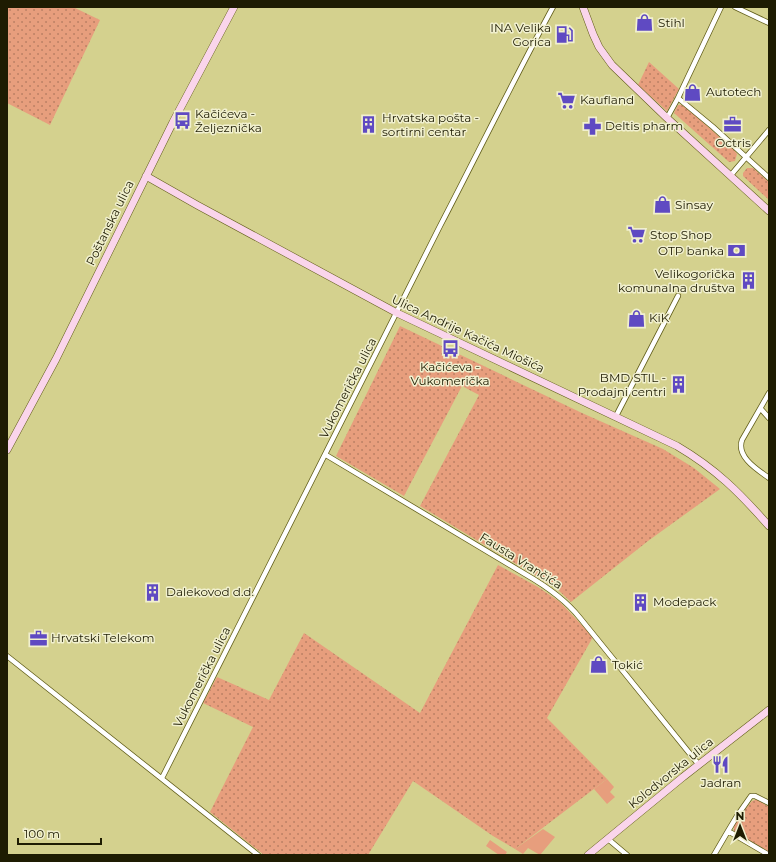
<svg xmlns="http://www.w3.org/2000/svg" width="776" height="862" font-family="Montserrat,sans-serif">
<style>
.grass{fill:url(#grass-dots)}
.garden{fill:#e79e7d}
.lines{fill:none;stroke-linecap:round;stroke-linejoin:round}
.street-casing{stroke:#615d19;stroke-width:6}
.secondary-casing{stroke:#615d19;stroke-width:8}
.street{stroke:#fff;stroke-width:4.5}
.secondary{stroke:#fad5eb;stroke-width:7}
.labels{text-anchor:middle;stroke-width:3;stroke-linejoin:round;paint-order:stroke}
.poi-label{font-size:12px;fill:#1e1c02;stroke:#f1f0cf;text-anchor:start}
.street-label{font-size:12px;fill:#1e1c02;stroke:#f1f0cf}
</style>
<defs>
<pattern id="grass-dots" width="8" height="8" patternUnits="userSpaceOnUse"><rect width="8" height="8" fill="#e79e7d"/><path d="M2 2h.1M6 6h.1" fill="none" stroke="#bb8064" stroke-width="1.8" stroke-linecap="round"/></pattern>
</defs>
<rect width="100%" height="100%" fill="#d4d18e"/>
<path class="grass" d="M7 7H73L100 20 50 125 7 103Z
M649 62 679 89 667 111 638 85Z
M678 105H681L685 106 735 151 737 154 735 161 729 162 674 113Z
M747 168H753L769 182V200L743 176V173Z
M400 326 582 413 663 449 694 468 720 489 648 541 571 602 556 588 420 506 479 395 462 386 404 496 336 456Z
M498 565 538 587 560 602 593 637 547 718 607 779 515 849 493 836 413 781 368 855H264L210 812 253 727 203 703 217 677 269 700 304 633 420 713Z
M755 800H758L769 807V852L734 831C732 821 746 809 752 801Z"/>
<path class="garden" d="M607 779 614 787 610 792 615 797 607 804 594 789Z
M543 829 555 837 540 855 528 848 523 854 515 849Z
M490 840 507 852 505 855H499L486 846Z"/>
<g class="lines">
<defs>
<path id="street" d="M735 7 769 23
M678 98 713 127 769 178
M667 118 678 98 721 7
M731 175 769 130
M769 393 742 440C736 457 758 470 769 478
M761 409 769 418
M616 416 678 296
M326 455 525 574C546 586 565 599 580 618L699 765
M7 656 258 855
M162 778 440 226C478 153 514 79 553 7
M769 803 755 796H751L737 816 728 831 769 855
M608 839 627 855
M714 855 728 831"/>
<path id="secondary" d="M583 7 593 34 599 47 612 65 667 118 769 211
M146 176 197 205 397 313 677 446C716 469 739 492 769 526
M7 450 56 359 173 122 234 7
M588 855 683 777 769 710"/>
</defs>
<use href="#street" class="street-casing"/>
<use href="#secondary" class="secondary-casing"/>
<use href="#street" class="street"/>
<use href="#secondary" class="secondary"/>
</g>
<defs>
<symbol id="shop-bare" viewBox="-9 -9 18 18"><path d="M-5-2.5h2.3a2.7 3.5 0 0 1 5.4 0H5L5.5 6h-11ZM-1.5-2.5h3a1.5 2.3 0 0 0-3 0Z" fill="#5f4ac2" stroke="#f1f0cf" stroke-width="2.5" paint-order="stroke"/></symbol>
<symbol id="fuel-bare" viewBox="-9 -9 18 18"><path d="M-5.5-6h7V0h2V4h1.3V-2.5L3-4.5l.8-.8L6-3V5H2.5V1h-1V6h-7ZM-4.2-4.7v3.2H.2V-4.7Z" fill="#5f4ac2" stroke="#f1f0cf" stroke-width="2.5" paint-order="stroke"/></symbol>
<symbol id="supermarket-bare" viewBox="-9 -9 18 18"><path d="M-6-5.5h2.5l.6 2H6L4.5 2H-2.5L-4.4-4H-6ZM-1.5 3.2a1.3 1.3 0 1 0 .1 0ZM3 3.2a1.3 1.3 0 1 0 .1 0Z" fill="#5f4ac2" stroke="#f1f0cf" stroke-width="2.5" paint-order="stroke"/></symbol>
<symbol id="bus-bare" viewBox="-9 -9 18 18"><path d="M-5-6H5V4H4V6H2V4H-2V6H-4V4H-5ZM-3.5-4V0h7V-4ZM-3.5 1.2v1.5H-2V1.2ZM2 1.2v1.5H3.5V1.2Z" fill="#5f4ac2" stroke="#f1f0cf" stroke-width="2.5" paint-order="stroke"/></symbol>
<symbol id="office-bare" viewBox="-9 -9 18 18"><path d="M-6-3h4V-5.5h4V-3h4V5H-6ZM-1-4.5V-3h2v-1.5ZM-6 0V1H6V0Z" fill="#5f4ac2" stroke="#f1f0cf" stroke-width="2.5" paint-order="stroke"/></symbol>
<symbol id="building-bare" viewBox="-9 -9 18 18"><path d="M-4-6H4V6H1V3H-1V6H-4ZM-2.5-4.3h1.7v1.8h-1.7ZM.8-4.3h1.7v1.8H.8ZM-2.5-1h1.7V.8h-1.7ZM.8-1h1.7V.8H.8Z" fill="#5f4ac2" stroke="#f1f0cf" stroke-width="2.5" paint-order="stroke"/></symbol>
<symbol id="pharmacy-bare" viewBox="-9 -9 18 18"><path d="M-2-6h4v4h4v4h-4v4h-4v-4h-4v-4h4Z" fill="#5f4ac2" stroke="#f1f0cf" stroke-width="2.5" paint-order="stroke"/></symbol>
<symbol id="bank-bare" viewBox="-9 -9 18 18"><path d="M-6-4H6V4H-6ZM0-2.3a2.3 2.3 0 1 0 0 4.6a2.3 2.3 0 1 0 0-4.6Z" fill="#5f4ac2" stroke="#f1f0cf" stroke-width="2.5" paint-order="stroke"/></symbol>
<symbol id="restaurant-bare" viewBox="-9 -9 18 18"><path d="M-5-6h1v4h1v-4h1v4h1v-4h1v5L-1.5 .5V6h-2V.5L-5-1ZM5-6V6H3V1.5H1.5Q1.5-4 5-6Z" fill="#5f4ac2" stroke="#f1f0cf" stroke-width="2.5" paint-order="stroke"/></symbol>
</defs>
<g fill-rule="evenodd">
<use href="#shop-bare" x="632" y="10" width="25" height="25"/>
<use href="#fuel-bare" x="552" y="22" width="25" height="25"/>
<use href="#shop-bare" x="680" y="80" width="25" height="25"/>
<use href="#supermarket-bare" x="554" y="88" width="25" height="25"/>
<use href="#bus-bare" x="170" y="108" width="25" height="25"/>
<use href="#office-bare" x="720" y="112" width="25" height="25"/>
<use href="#building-bare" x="356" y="112" width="25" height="25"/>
<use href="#pharmacy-bare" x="580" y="114" width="25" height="25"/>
<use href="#shop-bare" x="650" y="192" width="25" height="25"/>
<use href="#supermarket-bare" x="624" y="222" width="25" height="25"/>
<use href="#bank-bare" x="724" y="238" width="25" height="25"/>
<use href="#building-bare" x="736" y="268" width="25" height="25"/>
<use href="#shop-bare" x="624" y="306" width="25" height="25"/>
<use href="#bus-bare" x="438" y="336" width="25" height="25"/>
<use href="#building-bare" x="666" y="372" width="25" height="25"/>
<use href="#building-bare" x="140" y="580" width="25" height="25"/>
<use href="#building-bare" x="628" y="590" width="25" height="25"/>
<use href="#office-bare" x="26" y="626" width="25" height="25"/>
<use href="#shop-bare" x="586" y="652" width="25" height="25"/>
<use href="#restaurant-bare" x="708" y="752" width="25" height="25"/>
</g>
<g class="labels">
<g class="poi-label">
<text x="658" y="27">Stihl</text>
<text x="551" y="32" text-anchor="end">INA Velika<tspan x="551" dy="14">Gorica</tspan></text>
<text x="706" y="96">Autotech</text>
<text x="580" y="104">Kaufland</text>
<text x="195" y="118">Kačićeva -<tspan x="195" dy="14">Željeznička</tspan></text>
<text x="382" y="122">Hrvatska pošta -<tspan x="382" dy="14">sortirni centar</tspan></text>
<text x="605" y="130">Deltis pharm</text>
<text x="733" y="147" text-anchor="middle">Octris</text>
<text x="675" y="209">Sinsay</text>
<text x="650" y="239">Stop Shop</text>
<text x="724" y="255" text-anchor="end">OTP banka</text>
<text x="735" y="278" text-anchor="end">Velikogorička<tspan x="735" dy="14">komunalna društva</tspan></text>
<text x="649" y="322">KiK</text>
<text x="450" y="371" text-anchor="middle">Kačićeva -<tspan x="450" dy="14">Vukomerička</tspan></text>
<text x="666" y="382" text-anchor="end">BMD STIL -<tspan x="666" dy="14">Prodajni centri</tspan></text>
<text x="166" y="596">Dalekovod d.d.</text>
<text x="653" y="606">Modepack</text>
<text x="51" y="642">Hrvatski Telekom</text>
<text x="612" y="669">Tokić</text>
<text x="721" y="787" text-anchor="middle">Jadran</text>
</g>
<g class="street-label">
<text transform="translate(110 223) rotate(-64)" y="4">Poštanska ulica</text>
<text transform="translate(468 334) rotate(25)" y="4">Ulica Andrije Kačića Miošića</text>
<text transform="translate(348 388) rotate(-63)" y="4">Vukomerička ulica</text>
<text transform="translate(521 561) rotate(32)" y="4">Fausta Vrančića</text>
<text transform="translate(202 677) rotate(-63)" y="4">Vukomerička ulica</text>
<text transform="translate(671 773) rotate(-39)" y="4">Kolodvorska ulica</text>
</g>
</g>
<rect width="776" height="862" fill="none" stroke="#1e1c02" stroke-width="16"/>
<g transform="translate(740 826)" stroke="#f1f0cf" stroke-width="3" paint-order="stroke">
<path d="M0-3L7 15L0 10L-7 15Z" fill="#1e1c02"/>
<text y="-6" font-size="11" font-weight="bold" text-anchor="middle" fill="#1e1c02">N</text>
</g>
<path d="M18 838v6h83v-6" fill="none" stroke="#1e1c02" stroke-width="2"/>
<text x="24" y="838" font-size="12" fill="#1e1c02" stroke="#f1f0cf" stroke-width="3" paint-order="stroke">100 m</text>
</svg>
